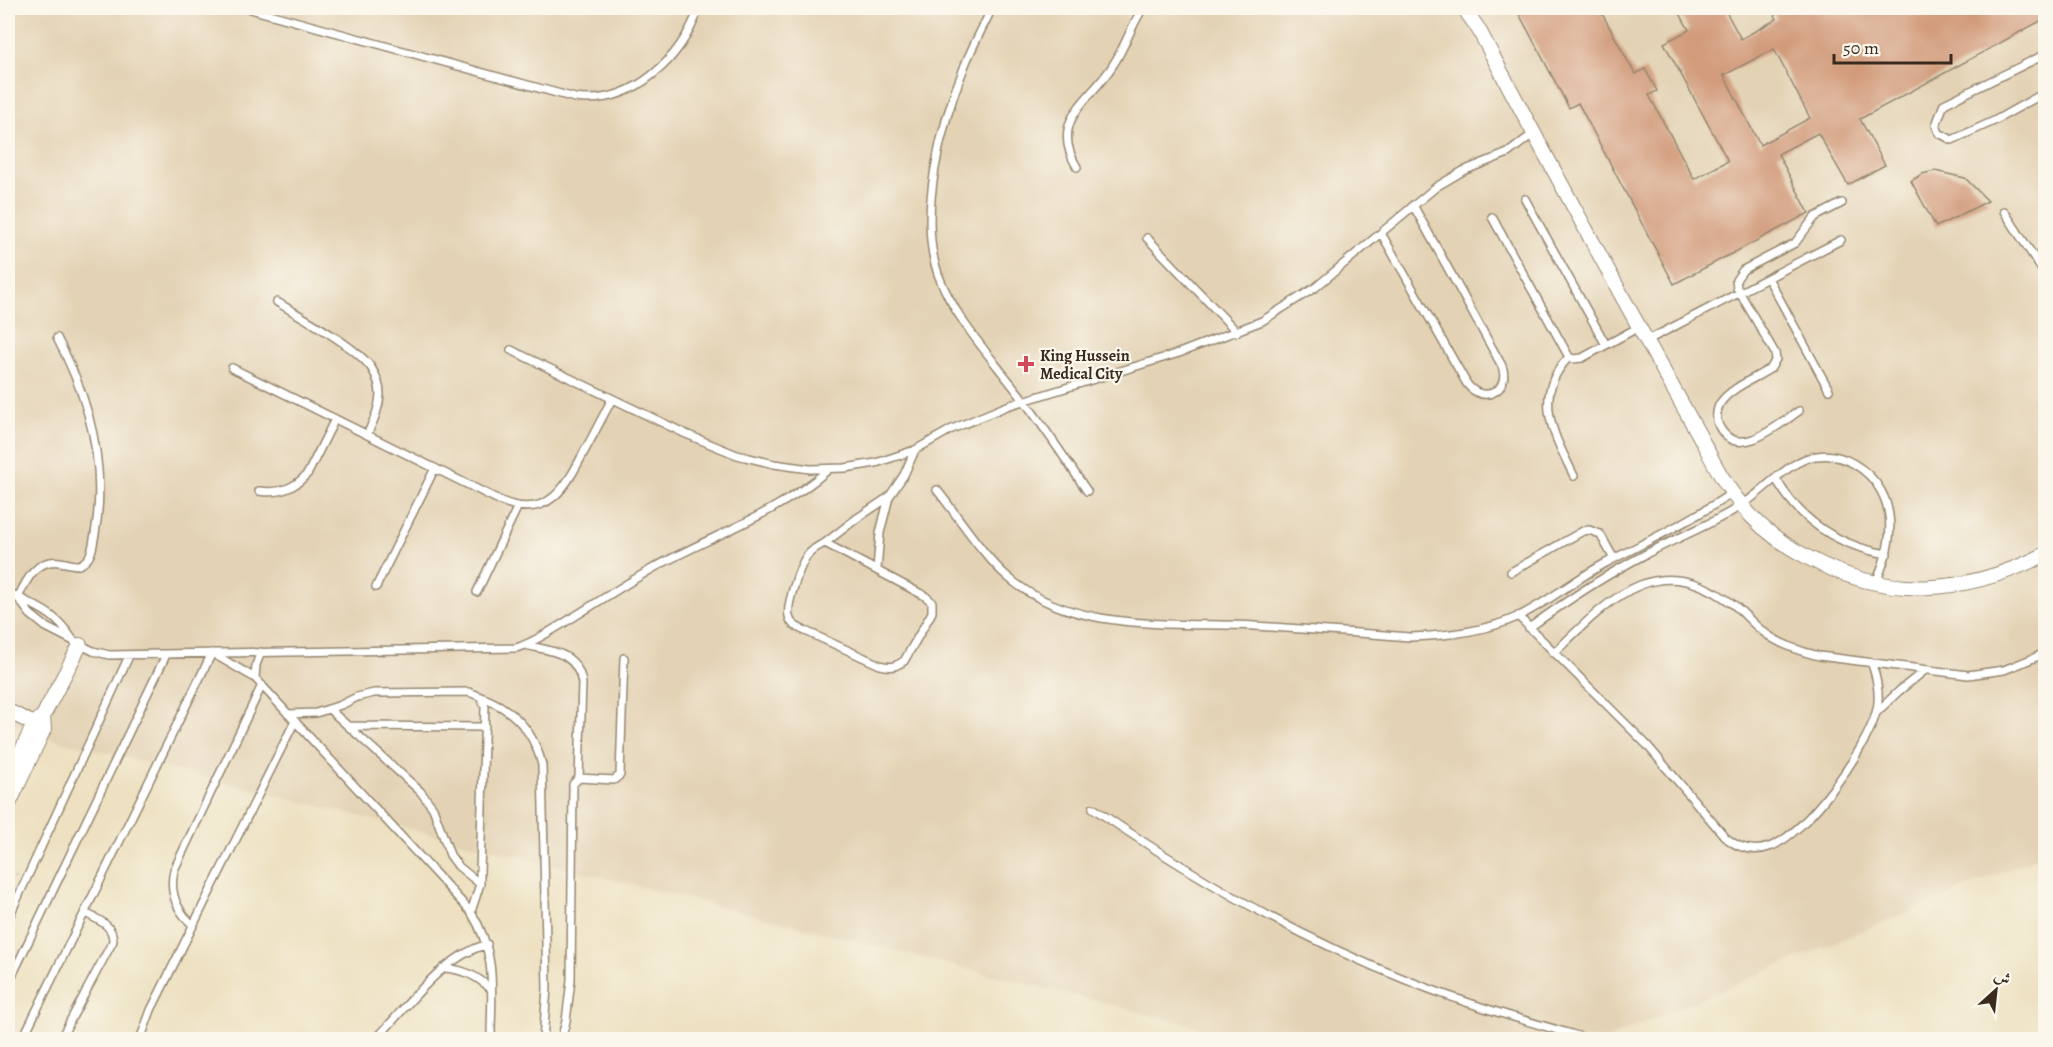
<svg xmlns="http://www.w3.org/2000/svg" width="2053" height="1047" font-family="Alegreya,Amiri,serif">
<style>
.built{fill:#e3d2b4}
.building{fill:#d29b7c;fill-rule:evenodd}
.lines{fill:none;stroke-linecap:round;stroke-linejoin:round}
.service-casing{stroke:#948670;stroke-width:10}
.minor-casing{stroke:#948670;stroke-width:16}
.path{stroke:#948670;stroke-width:3;stroke-dasharray:4.5 4.5;stroke-linecap:butt}
.service{stroke:#fff;stroke-width:7}
.minor{stroke:#fff;stroke-width:14}
.poi-dot{fill:#d1495b;stroke:#fbf7ec;stroke-width:2}
.labels{text-anchor:middle;stroke-width:4.5;stroke-linejoin:round;paint-order:stroke}
.poi-label{font-size:16px;font-weight:bold;fill:#3b2a1e;stroke:#fbf7ec;text-anchor:start}
</style>
<rect width="100%" height="100%" fill="#fbf7ec"/>
<filter id="ink" filterUnits="userSpaceOnUse"><feTurbulence type="fractalNoise" baseFrequency=".0167" numOctaves="2"/><feDisplacementMap in="SourceGraphic" scale="12" xChannelSelector="R" yChannelSelector="G"/><feConvolveMatrix kernelMatrix="1 2 1 2 8 2 1 2 1" color-interpolation-filters="sRGB"/></filter>
<filter id="wash" filterUnits="userSpaceOnUse"><feTurbulence type="fractalNoise" baseFrequency=".008" numOctaves="4" result="noise"/><feDisplacementMap in="SourceGraphic" scale="24" xChannelSelector="R" yChannelSelector="G"/><feGaussianBlur stdDeviation="1.35" result="paint"/><feColorMatrix in="noise" values="0 0 0 0 0 0 0 0 0 0 0 0 0 0 0 0 0 1.4 0 .05"/><feComposite in="paint" operator="in"/></filter>
<g filter="url(#wash)">
<rect width="100%" height="100%" fill="#ede1c1"/>
<path class="built" d="M8 8H2045V854L1605 1039H1247L36 735 8 721Z"/>
<g id="blocks">
<path class="building" d="M1516 8H1599L1635 74 1645 69 1657 91 1649 95 1694 179 1728 161 1664 43 1689 30 1677 8H1724L1741 39 1777 19 1771 8H2046V18L1860 119 1885 165 1848 185 1818 133 1778 154 1809 213 1674 284 1578 103 1569 108ZM1774 49 1810 118 1760 145 1724 75Z
M1935 171 1965 178 1988 201 1936 227 1911 181 1922 174Z"/>
</g>
</g>
<g filter="url(#ink)">
<use href="#blocks" fill-opacity="0" stroke="#948670" stroke-width="1.5"/>
<g class="lines">
<defs>
<path id="service" d="M247 8 575 98C633 106 681 59 699 8
M992 8C983 27 973 45 965 65 942 122 917 214 938 274 955 320 993 359 1022 398 1045 428 1066 460 1087 491
M2046 54 1944 104 1936 125 1939 133 1952 140 1994 121 2046 92
M1077 167C1048 119 1091 101 1113 65 1125 47 1131 26 1143 8
M1525 199 1606 345
M2004 211 2046 276
M1492 217 1569 357 1573 359 1582 358 1639 327
M1381 233 1467 384C1483 405 1511 391 1502 366L1413 205
M1147 238 1237 332
M1768 278 1829 390
M277 302C300 316 359 348 372 369 377 377 380 386 380 395 379 410 373 422 367 435
M1646 341 1841 240
M511 350 686 434 737 455 774 464 810 469 845 468 876 463 915 450 952 429 1007 406 1179 353 1262 321 1316 287 1436 187 1463 171 1508 153 1534 133
M1569 357C1531 396 1554 435 1574 476
M232 368 501 501C548 521 566 487 584 452 594 434 603 416 612 399
M1799 411C1779 424 1738 461 1720 428 1715 420 1716 409 1721 402 1732 387 1756 378 1771 368L1776 359 1775 353 1737 288 1736 280 1743 270 1795 243 1815 217 1842 203
M1776 479C1801 522 1838 546 1887 554
M937 490C958 516 984 557 1009 578 1074 634 1175 622 1255 626 1307 629 1358 633 1410 637 1446 636 1484 632 1517 617 1547 603 1574 580 1604 564 1647 541 1691 521 1732 493
M259 491C279 494 294 489 308 473L335 419
M825 543 925 596 932 602V612L930 616 904 661C895 667 890 668 880 665L801 629C795 626 790 623 789 616 786 605 800 566 806 557 811 551 817 546 825 543Z
M825 543 856 519 889 497
M877 569 880 533 889 497 904 475 915 450
M1511 572 1583 531 1589 530 1600 534 1614 559
M376 587 435 468
M8 592C37 608 53 610 73 640
M477 592 518 506
M18 598 30 614 46 627 93 651 109 655 516 648C533 643 549 632 564 623 593 605 621 587 650 570 710 536 777 515 829 469
M18 598C26 580 37 558 60 562 67 563 72 565 79 565 93 559 92 547 95 534 107 466 89 398 57 338
M1518 616 1647 745 1726 838C1739 848 1753 853 1769 847 1806 835 1866 750 1876 713 1881 697 1877 679 1872 664
M1529 628C1566 601 1604 576 1644 555 1676 538 1711 525 1742 505 1764 491 1790 459 1817 456 1842 452 1869 469 1881 491 1897 520 1889 553 1876 582
M525 645C550 651 577 651 582 683L579 778
M1554 653C1609 600 1657 546 1734 605 1744 613 1751 622 1761 630 1778 644 1798 651 1819 656L1968 675 2004 670 2046 653
M255 678 256 665 261 652
M481 697C514 709 534 731 542 765L547 988 543 1040
M329 709 420 791 433 808 450 855 458 866 480 884
M1876 713 1899 691 1924 671
M288 714 316 713 341 705 357 697 374 693 469 692 481 697 485 707 480 873V884L471 912
M348 726 485 727
M1093 808C1193 877 1296 937 1409 981 1468 1005 1530 1022 1592 1040
M8 919 129 656
M193 925C176 910 169 892 174 870L262 685
M443 968C463 969 477 976 491 989
M8 984 166 655
M22 1040 212 653 255 678 471 912C498 955 491 991 491 1040
M60 1040 113 941C113 924 98 920 85 913
M140 1040 151 1010 295 721
M375 1040C409 1005 439 959 487 944
M561 1040 566 1021 571 980 573 784 579 778 614 780 620 775 624 658"/>
<path id="minor" d="M1464 8 1479 30C1526 120 1575 209 1623 298 1648 343 1673 388 1698 433 1711 457 1723 483 1740 503 1757 525 1782 544 1807 557 1887 601 1965 595 2046 554
M8 711 42 728
M8 780 34 724 43 716 80 645
M8 806 44 729 43 716"/>
</defs>
<use href="#service" class="service-casing"/>
<use href="#minor" class="minor-casing"/>
<path class="path" d="M8 871 17 874"/>
<use href="#service" class="service"/>
<use href="#minor" class="minor"/>
</g>
</g>
<path class="poi-dot" d="M1023 355h6v6h6v6h-6v6h-6v-6h-6v-6h6z"/>
<g class="labels">
<g class="poi-label">
<text x="1040" y="361">King Hussein<tspan x="1040" dy="18">Medical City</tspan></text>
</g>
</g>
<rect width="2053" height="1047" fill="none" stroke="#fbf7ec" stroke-width="30"/>
<g transform="translate(1996 990) rotate(27)" stroke="#fbf7ec" stroke-width="4.5" paint-order="stroke">
<path d="M0-4.5L10 22L0 15L-10 22Z" fill="#3b2a1e"/>
<text y="-9" font-size="16" font-weight="bold" text-anchor="middle" fill="#3b2a1e">ش</text>
</g>
<path d="M1834 54v9h117v-9" fill="none" stroke="#3b2a1e" stroke-width="3"/>
<text x="1843" y="54" font-size="18" fill="#3b2a1e" stroke="#fbf7ec" stroke-width="4.5" paint-order="stroke">50 m</text>
</svg>
